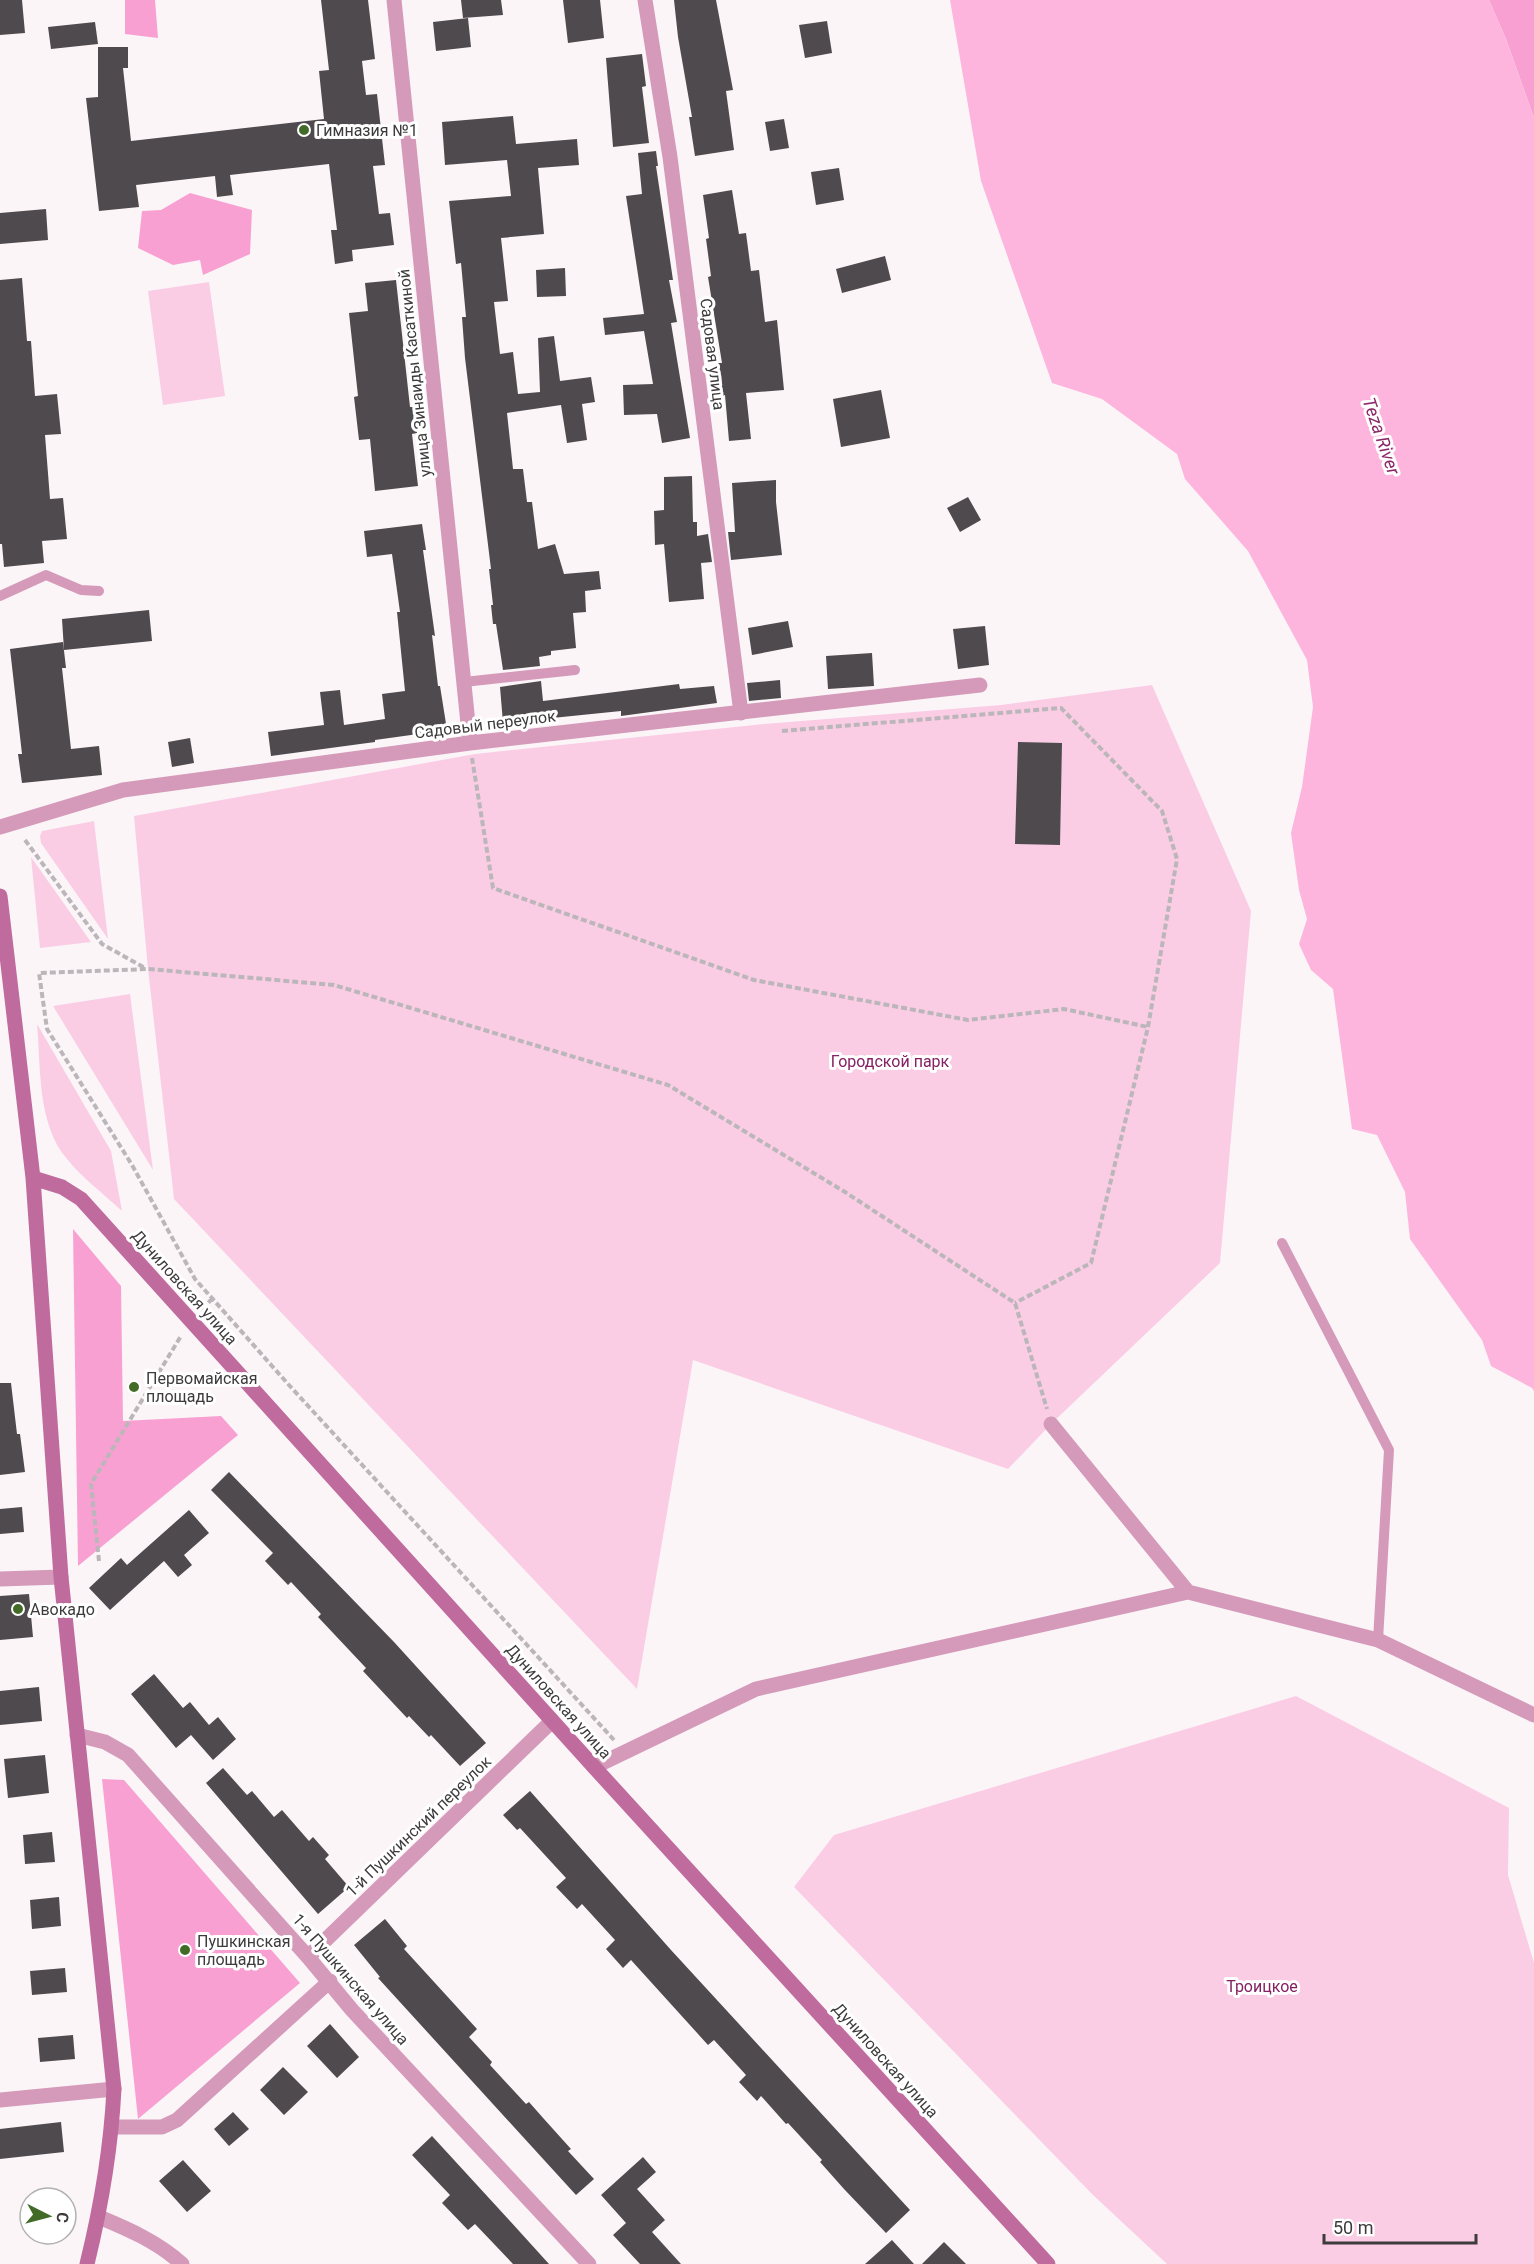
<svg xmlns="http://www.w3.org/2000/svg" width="1534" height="2264" font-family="Roboto,sans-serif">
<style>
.green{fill:#facde5}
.forest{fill:#f8a0d2}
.water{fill:#fdb5dd}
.building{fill:#4f4a4d}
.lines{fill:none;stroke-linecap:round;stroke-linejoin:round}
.path{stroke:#bbb6b9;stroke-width:4;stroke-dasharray:6 3;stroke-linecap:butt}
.lane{stroke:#d59aba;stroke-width:10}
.street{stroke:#d59aba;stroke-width:15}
.secondary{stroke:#c06b9d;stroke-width:15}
.poi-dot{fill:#426b27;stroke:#fff;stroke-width:2}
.labels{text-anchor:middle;stroke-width:6;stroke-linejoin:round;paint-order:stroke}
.poi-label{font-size:16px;fill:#3d3b3c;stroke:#fff;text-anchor:start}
.street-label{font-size:16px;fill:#3d3b3c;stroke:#fff}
.park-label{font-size:16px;fill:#852162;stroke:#fff}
.water-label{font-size:18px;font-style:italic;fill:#8a2667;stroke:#fff}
</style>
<rect width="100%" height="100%" fill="#fbf5f8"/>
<path class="green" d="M209 282 225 396 163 405 148 291Z
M1152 685 1251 911 1220 1263 1051 1424 1008 1469 693 1360 637 1689 174 1199 148 969 134 816 475 754 764 724 1001 705Z
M94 821 108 939 41 843 40 836 42 831Z
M31 857 91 942 40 948Z
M130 994 153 1170 53 1006Z
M37 1024 111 1151 122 1211C104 1194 82 1178 67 1159 37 1124 41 1068 37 1024Z
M1296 1696 1509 1808 1508 1875 1534 1963V2264H1167L1093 2195 794 1887 834 1835Z"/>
<path class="forest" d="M125 0H155L158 38 125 34Z
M1489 0H1534V118L1506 39Z
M190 193 252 210 250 254 203 275 200 260 173 265 138 248 142 211 161 210Z
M73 1229 121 1286 123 1421 221 1416 238 1435 78 1566Z
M102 1779 124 1780 300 1983 138 2119Z"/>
<path class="water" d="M950 0H1489L1506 39 1534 118V1391L1532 1388 1491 1366 1482 1340 1410 1239 1405 1192 1377 1135 1352 1129 1333 989 1311 970 1299 944 1307 919 1299 890 1291 833 1302 787 1313 707 1307 660 1248 551 1185 479 1177 454 1102 399 1052 383 981 181Z"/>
<path class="building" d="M0 0H22L25 33 0 35Z
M321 0H368L375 59 362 61 366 95 377 94 385 165 373 166 379 214 390 213 394 245 352 250 353 261 335 264 331 230H337L329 164 230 175 233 195 217 197 215 176 136 185 139 207 99 211 86 98 98 97V47H128V68H123L131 141 324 119 319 71 329 70Z
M461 0H501L503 15 463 18Z
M563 0H600L604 38 568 43Z
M674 0H716L733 90 726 91 734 150 695 156 689 117H692L678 37Z
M468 18 471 47 436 51 433 22Z
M827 21 832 53 805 58 799 25Z
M95 22 98 44 51 49 48 27Z
M642 54 646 86 642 87 649 143 613 147 606 58Z
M513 116 516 144 577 139 579 165 538 168 544 234 501 238 508 301 494 302 500 354 513 352 518 394 540 392 538 338 554 336 560 381 591 377 595 402 582 404 587 440 567 443 561 405 507 413 513 469H523L527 502H532L538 549 555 544 564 574 599 571 601 589 585 591 586 612 573 613 576 648 551 651V655L539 657 540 666 503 670 496 624H493L491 605H493L489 569H491L465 358 462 317H466L461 263 456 264 449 201 511 196 507 160 445 165 442 122Z
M784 119 789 148 770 151 765 122Z
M656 151 658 166H656L673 280H669L677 322 671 323 690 438 662 443 657 414 624 415 623 385 653 384 644 331 605 335 603 318 644 314 626 196 642 194 638 153Z
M839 168 844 200 816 205 811 172Z
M732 190 739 234 746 233 751 271 759 270 765 322 777 320 784 390 746 393 751 439 729 441 725 395 721 396 718 363H722L708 277 711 276 706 239 709 238 703 195Z
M46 209 48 240 0 244V213Z
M885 256 891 280 842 293 836 269Z
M565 268 566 296 537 297 536 270Z
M22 278 27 341H31L35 396 57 394 61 434 45 435 50 499 63 498 67 539 42 541 44 563 4 567 2 544H0V280Z
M396 280 410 407H414L417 433 412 434 418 486 375 491 370 439 359 440 354 397 358 396 349 313 368 311 365 283Z
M881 390 890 438 841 447 833 399Z
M692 476 693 522H697V536L708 534 712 562 701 563 704 599 669 602 664 544 655 545 654 511 664 510V477Z
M776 480V502L782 555 731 560 728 532H735L732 483Z
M968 497 981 520 960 532 947 508Z
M422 524 426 550H423L435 636 432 635 438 686H440L447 730 375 740V742L271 756 268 732 324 725 320 692 340 690 344 725 385 719 382 694 405 691 397 612H400L392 554 367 557 364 531Z
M149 610 152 641 64 650 62 619Z
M788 621 793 647 752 655 748 628Z
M985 626 989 665 958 669 953 629Z
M63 642 66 668H62L71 749 99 746 102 775 22 783 18 754H22L10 649Z
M872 653 874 686 828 689 826 656Z
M780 680 781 698 749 701 747 683Z
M541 681 543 701 679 684 680 689 714 686 717 703 621 716V711L503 723 500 687Z
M190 738 194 763 172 767 168 742Z
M1018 742 1062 743 1060 845 1015 844Z
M0 1383H11L17 1434H20L25 1472 0 1475Z
M229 1472 394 1642 486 1743 460 1766 431 1735 429 1737 409 1716 407 1718 363 1671 366 1668 318 1617 321 1614 291 1582 288 1585 265 1561 273 1553 211 1490Z
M22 1507 24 1532 0 1534V1509Z
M189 1510 209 1533 184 1555 192 1565 178 1577 164 1561 110 1610 89 1588 121 1558 127 1565Z
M29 1594 33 1637 0 1640V1596Z
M154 1674 183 1708 190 1702 209 1725 218 1717 236 1739 213 1760 191 1735 176 1748 131 1694Z
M39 1687 42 1721 0 1725V1691Z
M45 1755 49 1793 8 1798 4 1759Z
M223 1768 247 1795 252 1791 274 1817 282 1810 309 1841 313 1837 329 1855 325 1859 349 1887 318 1914 206 1783Z
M530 1791 671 1950 910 2210 886 2233 844 2189 820 2162 822 2160 788 2123 786 2124 761 2096 757 2101 739 2082 746 2075 714 2040 708 2045 631 1960 623 1968 606 1949 615 1940 582 1904 577 1909 556 1887 566 1878 520 1828 517 1830 503 1815Z
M52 1832 55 1862 25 1864 23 1835Z
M59 1897 61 1926 32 1929 30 1900Z
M385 1919 407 1946 404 1949 477 2029 469 2037 492 2062 490 2065 526 2104 529 2102 544 2119 571 2149 568 2151 594 2179 576 2195 378 1978 380 1977 354 1945Z
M65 1968 67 1992 32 1995 30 1971Z
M330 2024 359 2057 337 2078 307 2046Z
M73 2035 75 2059 40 2062 38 2038Z
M283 2067 308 2092 284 2115 260 2090Z
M233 2112 249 2129 229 2146 214 2129Z
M61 2122 64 2152 0 2159V2129Z
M432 2136 510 2221 549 2264H513L475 2224 468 2230 442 2203 450 2195 412 2155Z
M643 2157 656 2172 637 2189 665 2220 652 2232 681 2264H640L613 2235 626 2223 601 2195Z
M183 2160 211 2191 187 2212 159 2181Z
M892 2240 914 2264H865Z
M944 2242 966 2264H922Z"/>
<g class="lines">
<path class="path" d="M782 731 1061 708 1162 811 1177 859 1148 1027 1091 1263 1015 1303
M472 758 493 888 754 980 968 1020 1064 1009 1148 1027
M25 840 102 944 145 968
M202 1309 212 1299
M99 1561 91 1484 181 1336
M614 1740 288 1384 195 1279 132 1165 47 1029 39 973 148 969 334 985 668 1085 845 1192 1015 1303 1047 1409"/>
<path class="lane" d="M0 596 46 575 81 590 99 591
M464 682 575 670
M1282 1243 1389 1450 1378 1640"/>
<path class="street" d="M394 0 470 743
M645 0 670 157 741 713
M0 827 123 790 470 743 980 685
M1051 1424 1188 1592
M0 1579 61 1577
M77 1735 105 1742 128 1755 308 1957 352 2010 589 2264
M594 1767 756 1689 1188 1592 1378 1640 1534 1715
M308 1957 552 1721
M0 2100 114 2089
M112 2127H162L177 2120 330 1981
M99 2217C128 2229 158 2242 182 2264"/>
<path class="secondary" d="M0 896 33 1178 61 1577 114 2089C111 2149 101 2207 87 2264
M33 1178 62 1187 81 1199 594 1767 1048 2264"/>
</g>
<g class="poi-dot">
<circle cx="304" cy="130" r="6"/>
<circle cx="134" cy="1387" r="6"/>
<circle cx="18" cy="1609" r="6"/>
<circle cx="185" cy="1950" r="6"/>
</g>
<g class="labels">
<g class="poi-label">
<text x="316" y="136">Гимназия №1</text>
<text x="146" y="1384">Первомайская<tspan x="146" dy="18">площадь</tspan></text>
<text x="30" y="1615">Авокадо</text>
<text x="197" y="1947">Пушкинская<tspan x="197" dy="18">площадь</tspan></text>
</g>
<g class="street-label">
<text transform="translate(713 354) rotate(83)" y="6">Садовая улица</text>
<text transform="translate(414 373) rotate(-96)" y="6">улица Зинаиды Касаткиной</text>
<text transform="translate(485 724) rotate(-7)" y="6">Садовый переулок</text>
<text transform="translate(185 1287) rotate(48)" y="6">Дуниловская улица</text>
<text transform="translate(559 1701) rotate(48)" y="6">Дуниловская улица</text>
<text transform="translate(418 1826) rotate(-44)" y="6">1-й Пушкинский переулок</text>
<text transform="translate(351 1979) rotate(49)" y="6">1-я Пушкинская улица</text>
<text transform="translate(886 2060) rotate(48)" y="6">Дуниловская улица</text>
</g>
<g class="park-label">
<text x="890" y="1067">Городской парк</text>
<text x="1262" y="1992">Троицкое</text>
</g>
<g class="water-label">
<text transform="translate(1381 436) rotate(71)" y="6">Teza River</text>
</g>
</g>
<g transform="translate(48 2216) rotate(96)"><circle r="28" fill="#ffffff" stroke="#b1b1b1" stroke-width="1.5"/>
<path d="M0-4.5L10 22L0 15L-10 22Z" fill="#426b27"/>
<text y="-9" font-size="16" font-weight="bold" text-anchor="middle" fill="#3d3b3c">С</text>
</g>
<path d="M1324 2234v9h152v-9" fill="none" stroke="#3d3b3c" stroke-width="3"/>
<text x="1333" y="2234" font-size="18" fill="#3d3b3c" stroke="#ffffff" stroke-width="4.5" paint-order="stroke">50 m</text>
</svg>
